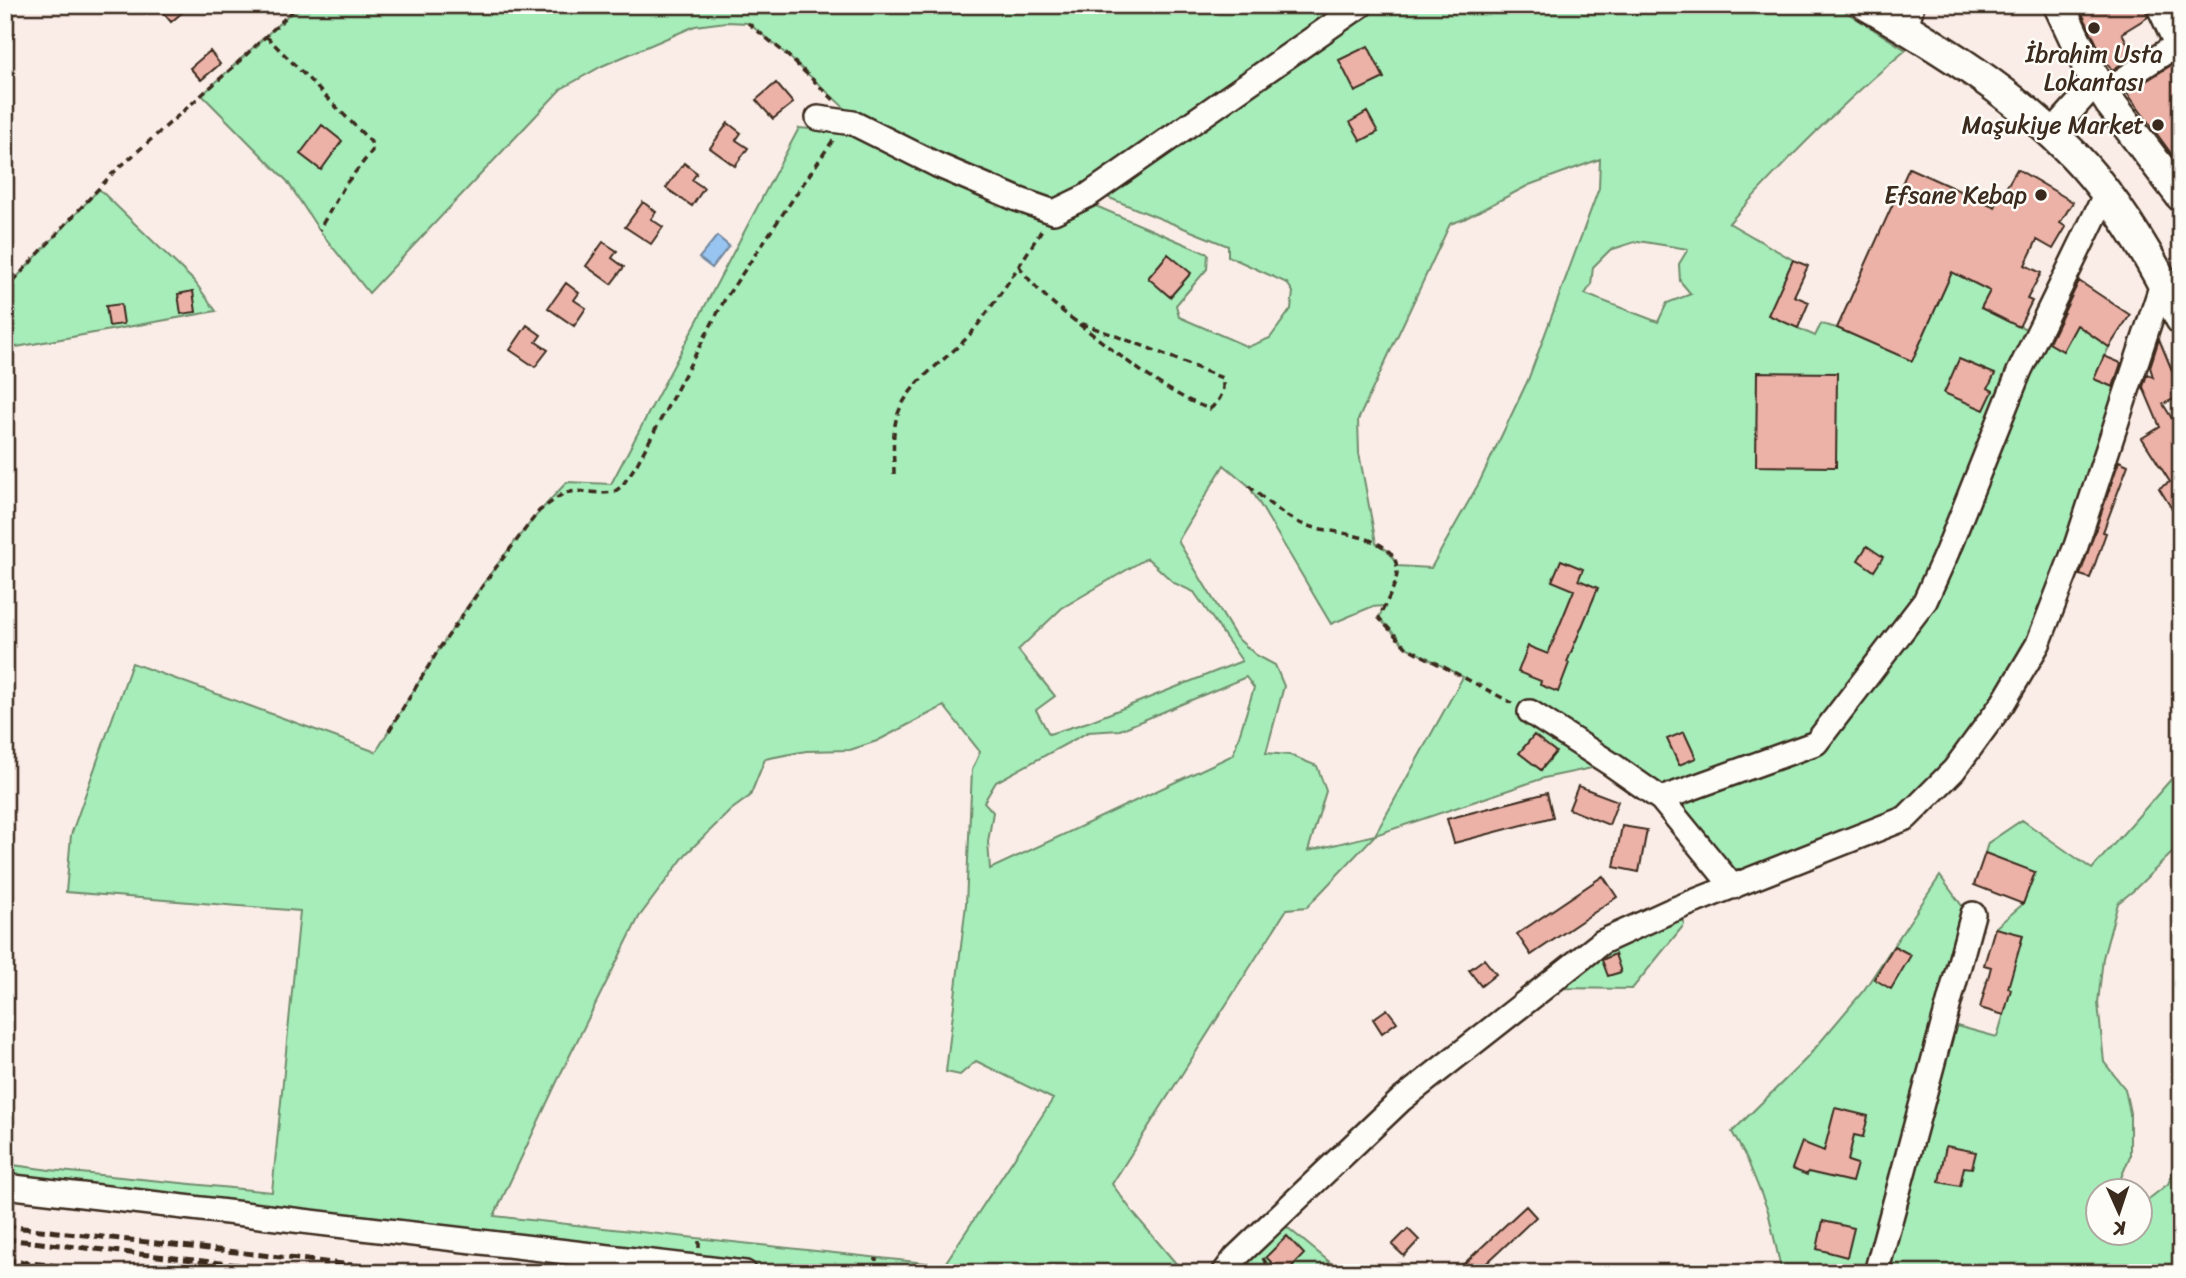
<svg xmlns="http://www.w3.org/2000/svg" width="2186" height="1278" font-family="Sriracha,sans-serif">
<style>
.green{fill:#a6edba;stroke:#708c6c;stroke-width:2;fill-rule:evenodd}
.water{fill:#97c4f1;stroke:#72869d;stroke-width:2}
.building{fill:#ecb2a8;stroke:#3b2a1e;stroke-width:2}
.lines{fill:none;stroke-linecap:round;stroke-linejoin:round}
.minor-casing{stroke:#3b2a1e;stroke-width:28}
.major-casing{stroke:#3b2a1e;stroke-width:35}
.path{stroke:#3b2a1e;stroke-width:3.5;stroke-dasharray:7 5;stroke-linecap:butt}
.minor{stroke:#fdfcf7;stroke-width:23}
.major{stroke:#fdfcf7;stroke-width:30}
.rail{stroke:#3b2a1e;stroke-width:5;stroke-dasharray:10 5;stroke-linecap:butt}
.poi-dot{fill:#3b2a1e;stroke:#fdfcf7;stroke-width:2.5}
.labels{text-anchor:middle;stroke-width:5;stroke-linejoin:round;paint-order:stroke}
.poi-label{font-size:24px;fill:#3b2a1e;stroke:#fdfcf7;text-anchor:end}
</style>
<rect width="100%" height="100%" fill="#faede7"/>
<filter id="ink" filterUnits="userSpaceOnUse"><feTurbulence type="fractalNoise" baseFrequency=".0143" numOctaves="2"/><feDisplacementMap in="SourceGraphic" scale="14" xChannelSelector="R" yChannelSelector="G"/><feConvolveMatrix kernelMatrix="1 2 1 2 8 2 1 2 1" color-interpolation-filters="sRGB"/></filter>
<g filter="url(#ink)">
<path class="green" d="M299 5H1340V9L1107 173 1052 203 947 162 851 114 786 54 748 23 726 22 695 26 602 66 561 89 369 293 319 230 287 181 202 95Z
M1380 5H1835L1906 50C1843 102 1784 162 1729 223L1793 260 1769 315 1815 336 1821 324 1837 328 1912 361 1984 201 2001 211 1966 279 1990 291 1981 308 2037 334 2062 350 2077 325 2109 347 2094 379 2117 389 2038 644 1906 818 1733 887 1611 764 1544 778 1375 835 1307 907 1287 909 1112 1184 1135 1215 1184 1273H800L5 1177V1164L50 1170 272 1192 300 911 66 892 71 835 132 663 376 752C433 658 490 561 567 482L611 484 799 128 848 132 1049 218 1089 203 1208 254 1207 269 1176 305 1179 317 1248 347 1270 338 1291 309 1293 292 1287 283 1228 256V246L1102 195ZM1600 159 1599 188 1528 380 1479 483 1431 568 1397 566 1390 552 1376 543 1359 453 1358 420 1450 224 1464 219 1529 185ZM1638 241 1688 249 1679 264 1680 281 1691 294 1667 303 1658 322 1585 294 1591 285 1593 267 1610 250ZM1224 465 1249 486 1331 624 1371 607 1384 606 1379 618 1406 647 1463 677 1375 835 1308 851 1326 791 1317 766 1290 755 1266 753 1284 686 1275 665 1256 655 1236 637 1178 541ZM1147 558 1174 583 1194 592 1242 661 1088 722 1049 734 1036 710 1055 696 1018 650 1062 608ZM1246 677 1254 688 1233 755 990 869 988 842 993 812 984 802 996 782 1088 732 1120 730ZM944 706 980 752 972 770 966 904 946 1072 960 1075 976 1061 1053 1099 944 1265 494 1216 562 1071 639 917 686 854 731 810 750 796 765 759 806 751 850 750 877 741Z
M99 189 194 281 216 311 5 349V290Z
M2181 768V844L2133 891 2118 903 2103 958 2098 1003 2104 1062 2125 1089 2130 1113V1156L2116 1190H2098V1232H2140L2141 1205 2168 1184 2181 1150V1273H1885L1953 1025 1997 1037 2011 989 1987 982 2012 973 2023 936 1995 928 2023 904 2035 873 1985 853 1988 843 2022 820 2092 869Z
M1940 876 1965 910 1868 1273H1782L1768 1211 1747 1159 1732 1132 1806 1059 1864 990Z
M1683 912 1684 925 1632 989 1557 988 1622 939Z
M1282 1223 1343 1273H1234Z"/>
<path class="water" d="M717 236 729 246 712 268 699 258Z"/>
<path class="building" d="M157 5H191L171 22Z
M2078 5H2144L2148 17 2122 33 2134 56 2112 70 2103 57Z
M1368 46 1384 78 1355 92 1339 60Z
M210 51 220 64 201 80 190 68Z
M2181 59V131L2174 135 2181 144V167L2127 93Z
M776 83 793 103 773 119 756 100Z
M1367 112 1378 132 1361 141 1350 122Z
M728 123 741 133 736 140 748 148 735 166 710 148Z
M322 125 342 141 321 170 300 154Z
M684 163 697 173 692 180 704 188 692 206 666 188Z
M1909 168 1995 207 2017 169 2073 202 2060 223 2066 227 2053 249 2037 240 2025 265 2041 273 2027 299 2032 301 2019 327 1981 308 1990 291 1952 272 1912 361 1837 328Z
M643 202 656 212 651 219 663 227 651 244 625 227Z
M603 242 617 251 612 258 624 267 611 284 586 266Z
M1168 254 1191 273 1170 297 1148 278Z
M1793 260 1808 266 1794 296 1809 302 1798 328 1768 315Z
M2079 281 2130 315 2109 347 2077 325 2063 351 2049 343Z
M566 283 579 293 574 300 586 308 574 326 548 308Z
M193 291 196 312 181 314 178 294Z
M121 304 124 324 109 326 106 306Z
M527 325 541 335 536 342 548 350 535 367 510 350Z
M2159 339 2181 392V396L2163 404 2181 433V504L2172 509 2159 488 2170 482 2142 438 2160 427 2143 387 2147 374 2153 377 2150 367Z
M2104 356 2121 363 2113 387 2094 379Z
M1959 359 1995 374 1988 388 1993 391 1984 410 1944 393Z
M1757 372 1837 373 1836 467 1756 466Z
M2119 461 2128 465 2103 532 2106 533 2090 578 2080 575Z
M1867 546 1883 557 1874 571 1858 560Z
M1561 560 1583 569 1578 581 1579 580 1598 588 1567 662 1569 663 1558 692 1540 685 1541 681 1518 672 1528 646 1548 654 1574 590 1552 581Z
M1684 732 1696 758 1679 765 1667 739Z
M1534 735 1556 752 1541 770 1519 753Z
M1578 786 1618 801 1609 825 1569 809Z
M1547 793 1553 817 1454 843 1447 819Z
M1622 826 1647 830 1639 872 1614 867Z
M1985 853 2035 872 2023 904 1974 885Z
M1603 876 1617 897 1531 955 1517 934Z
M1995 928 2023 935 2008 988 2011 989 2004 1015 1980 1008 1991 967 1984 965Z
M1894 946 1911 955 1891 989 1874 979Z
M1615 954 1621 972 1608 976 1602 960Z
M1484 959 1496 974 1481 986 1469 970Z
M1387 1009 1397 1022 1382 1033 1373 1019Z
M1835 1108 1868 1116 1863 1137 1854 1135 1848 1161 1857 1164 1852 1182 1808 1172 1807 1175 1792 1169 1802 1142 1824 1151Z
M1946 1146 1976 1152 1972 1168 1964 1167 1960 1186 1939 1182Z
M1526 1206 1536 1217 1476 1273H1454Z
M1823 1221 1854 1228 1847 1257 1817 1249Z
M1408 1229 1419 1240 1404 1256 1392 1245Z
M1287 1236 1304 1254 1286 1273H1282L1266 1257Z"/>
<g class="lines">
<defs>
<path id="minor" d="M2158 5 2176 44
M1906 28 1912 5
M2104 92 2181 42
M818 118 853 123 937 165 1017 199 1054 212 1087 196 1361 5
M2051 133 2097 82
M1530 712 1611 764 1661 799
M1733 887 1661 799 1816 743 1925 601 1947 552 2019 372 2106 193
M5 1186 745 1273
M1224 1273 1236 1257 1401 1100 1602 942 1670 911 1906 818 1954 770 2003 703 2038 644 2076 546 2163 281
M1876 1273 1973 914"/>
<path id="major" d="M1867 5C1941 48 2014 93 2074 155 2119 202 2153 261 2181 319
M2059 5 2091 73 2111 104 2181 196"/>
</defs>
<use href="#minor" class="minor-casing"/>
<use href="#major" class="major-casing"/>
<path class="path" d="M748 23 786 54 834 100
M266 36 371 142 372 151 345 185 319 230
M1019 266C1033 287 1055 306 1075 321 1115 351 1163 393 1210 409 1221 400 1225 391 1222 378L1146 347 1075 321
M5 290 112 174 231 69 299 5
M894 474C894 456 892 437 896 420 906 381 949 360 973 331 999 298 1021 263 1043 228
M1249 486C1265 500 1283 516 1302 524 1327 534 1392 532 1397 567 1399 583 1385 603 1379 618L1406 647 1512 703
M389 731 439 649 491 574 539 511 564 493 576 491 602 493 614 492 622 486 637 464 725 299 833 140
M699 1248V1239
M1263 1258 1271 1273
M876 1273V1258"/>
<use href="#minor" class="minor"/>
<use href="#major" class="major"/>
<path class="rail" d="M5 1226 422 1273
M5 1239 310 1273
M5 1260 119 1273"/>
</g>
</g>
<g class="poi-dot">
<circle cx="2094" cy="28" r="7"/>
<circle cx="2158" cy="125" r="7"/>
<circle cx="2041" cy="195" r="7"/>
</g>
<g class="labels">
<g class="poi-label">
<text x="2094" y="62" text-anchor="middle">İbrahim Usta<tspan x="2094" dy="28">Lokantası</tspan></text>
<text x="2144" y="133">Maşukiye Market</text>
<text x="2027" y="203">Efsane Kebap</text>
</g>
</g>
<rect width="2186" height="1278" fill="none" stroke="#fdfcf7" stroke-width="28"/>
<rect x="14" y="14" width="2158" height="1250" fill="none" stroke="#3b2a1e" stroke-width="2.5" filter="url(#ink)"/>
<g transform="translate(2119 1212) rotate(177)"><circle r="33" fill="#fdfcf7" stroke="#afa8a0" stroke-width="2"/>
<path d="M0-5L12 26L0 18L-12 26Z" fill="#3b2a1e"/>
<text y="-10" font-size="19" font-weight="bold" text-anchor="middle" fill="#3b2a1e">K</text>
</g>
</svg>
